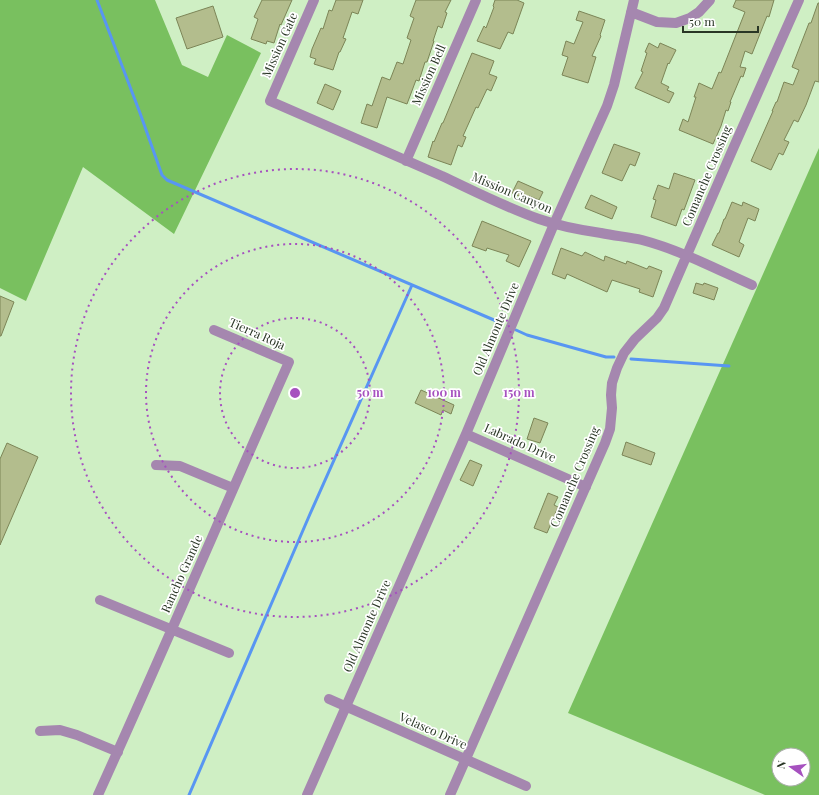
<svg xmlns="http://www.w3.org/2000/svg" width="819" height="795" font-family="'Playfair Display',serif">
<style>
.forest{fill:#79c05f;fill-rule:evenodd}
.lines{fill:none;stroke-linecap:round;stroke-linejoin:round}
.stream{stroke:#5896f2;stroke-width:3}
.building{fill:#b3bd8d;stroke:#7c8557}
.minor{stroke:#a587af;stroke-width:10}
.ring{fill:none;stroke:#a651bf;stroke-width:2;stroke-dasharray:2 4}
.labels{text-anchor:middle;stroke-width:3.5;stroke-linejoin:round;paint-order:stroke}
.street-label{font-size:12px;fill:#293625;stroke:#fff}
.centre{fill:#a651bf;stroke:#fff;stroke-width:2}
.ring-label{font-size:12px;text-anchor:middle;font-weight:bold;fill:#a651bf;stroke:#fff;stroke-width:3.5;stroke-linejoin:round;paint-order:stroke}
</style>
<rect width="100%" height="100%" fill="#cfefc4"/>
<path class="forest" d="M0 0H155L182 65 208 77 227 35 261 53 174 234 83 167 26 301 0 288Z
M819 148V795H765L568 713ZM779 755H803V779H779Z"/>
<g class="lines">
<path class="stream" d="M97 0 140 113 162 175 167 180 501 323
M516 330 527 335 606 357H614
M631 359 729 366
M189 795 310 514 412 285"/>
</g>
<path class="building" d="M262 0H292L281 25 280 24 274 43 267 41 266 44 251 39 258 19 254 17Z
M336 0H363L358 14 352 12 343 38 346 39 340 52H339L333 70 314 64 316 59 310 57 312 49 321 28 323 29 329 10 332 11Z
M416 0H451L445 12 447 13 442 28 438 26 433 41H434L427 62H425L419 81 416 80 407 104 387 97 377 128 361 123 367 104 372 106 382 77 390 80 397 62 403 64 411 40 407 38 414 18 410 16Z
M495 0H517L524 3 513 34 508 32 500 49 477 41 484 26 486 28 494 7 493 6Z
M736 0H774L769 17 767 16 752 54 745 51 740 67 746 68 743 77 741 76 730 102H731L728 111 726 110 721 126 713 144 679 130 683 119 688 122 696 97H694L699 83 712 89 719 72 721 73 745 12 733 7Z
M818 3H819V82L815 81 806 105 798 122 794 120 784 140 789 142 783 155 779 153 771 170 751 161 773 111H772L776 102H777L784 82 793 85 799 70 792 67 809 23H811Z
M213 6 223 37 187 49 176 18Z
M579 11 605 20 600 35 601 36 592 56 596 57 588 83 562 75 568 57 562 55 566 41 574 44 583 22 576 20Z
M649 43 658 48 660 43 676 50 669 64 668 63 661 83 669 87 667 90 674 93 669 103 635 88 643 72 641 71 647 53 645 52Z
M472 53 494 61 489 74 497 77 491 91 487 89 478 108 476 107 463 136 466 137 462 147 458 145 451 165 428 157 433 141 434 142 442 123H443Z
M325 84 341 91 333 110 317 103Z
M614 144 640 153 635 166 630 164 622 181 602 173Z
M674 173 695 180 684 210 682 209 676 226 651 217 656 200 653 199 658 185 669 189Z
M518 181 543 192 539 200 529 196 528 200 512 193Z
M591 195 617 207 612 219 585 208Z
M732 202 742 206 743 202 759 209 755 221 748 218 739 242 744 245 739 257 712 245 718 233H719L724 219H725Z
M482 221 531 241 519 267 506 261 509 255 487 248 486 251 472 246Z
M561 248 582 256 585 252 604 261 605 256 626 264 627 261 647 269 649 266 662 271 653 297 639 292 640 289 612 280 607 292 567 274 565 279 552 274Z
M696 283 703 285 704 283 718 288 714 300 693 293Z
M0 296 14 302 1 336H0Z
M421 390 454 405 451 414 443 410 441 415 415 403Z
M534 418 548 423 540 443 527 439Z
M626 442 655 453 651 465 622 455Z
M7 443 38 457 0 545V459Z
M470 460 482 465 473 486 460 480Z
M548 493 558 497 554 505 558 507 547 533 534 528Z"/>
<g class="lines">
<path class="minor" d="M314 0 270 101C327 126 384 151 442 176 474 191 505 207 539 219 559 226 580 230 601 233 615 236 629 237 642 240 680 250 716 269 752 285
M631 12 657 22 676 23 690 18 699 12 710 0
M406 161 476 0
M466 434 586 487
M156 465 180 466 233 488
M100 600 229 653
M329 699 526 786
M40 731 60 730 77 735 118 752
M98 795C163 652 225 506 289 362L214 330
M307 795 466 434 554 224 607 106 614 85 634 0
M450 795 605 443 610 429 612 408 611 395 612 383 617 368 624 353 635 339 657 318 664 308 732 151 799 0"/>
</g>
<g class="ring">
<circle cx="295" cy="393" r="75"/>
<circle cx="295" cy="393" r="149"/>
<circle cx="295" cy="393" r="224"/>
</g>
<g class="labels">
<g class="street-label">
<text transform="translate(280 45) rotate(-66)" y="4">Mission Gate</text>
<text transform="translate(429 75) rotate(-66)" y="4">Mission Bell</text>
<text transform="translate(707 176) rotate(-67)" y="4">Comanche Crossing</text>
<text transform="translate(512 193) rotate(23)" y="4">Mission Canyon</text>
<text transform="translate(496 329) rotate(-67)" y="4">Old Almonte Drive</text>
<text transform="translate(257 334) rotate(24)" y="4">Tierra Roja</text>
<text transform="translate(520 443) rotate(24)" y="4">Labrado Drive</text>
<text transform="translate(575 477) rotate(-67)" y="4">Comanche Crossing</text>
<text transform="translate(182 574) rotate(-66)" y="4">Rancho Grande</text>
<text transform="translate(367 626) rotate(-66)" y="4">Old Almonte Drive</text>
<text transform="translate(433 731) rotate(24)" y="4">Velasco Drive</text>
</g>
</g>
<circle cx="295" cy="393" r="6" class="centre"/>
<g class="ring-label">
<text x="370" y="397">50 m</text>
<text x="444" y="397">100 m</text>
<text x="519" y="397">150 m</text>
</g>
<g transform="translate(791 767) rotate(284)"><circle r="19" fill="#ffffff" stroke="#a9afa8"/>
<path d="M0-3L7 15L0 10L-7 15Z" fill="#a651bf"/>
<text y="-6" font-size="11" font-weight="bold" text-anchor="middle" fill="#293625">N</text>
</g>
<path d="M683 26v6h75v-6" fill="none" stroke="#293625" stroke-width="2"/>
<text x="689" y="26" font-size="12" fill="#293625" stroke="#ffffff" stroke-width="3" paint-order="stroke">50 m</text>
</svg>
